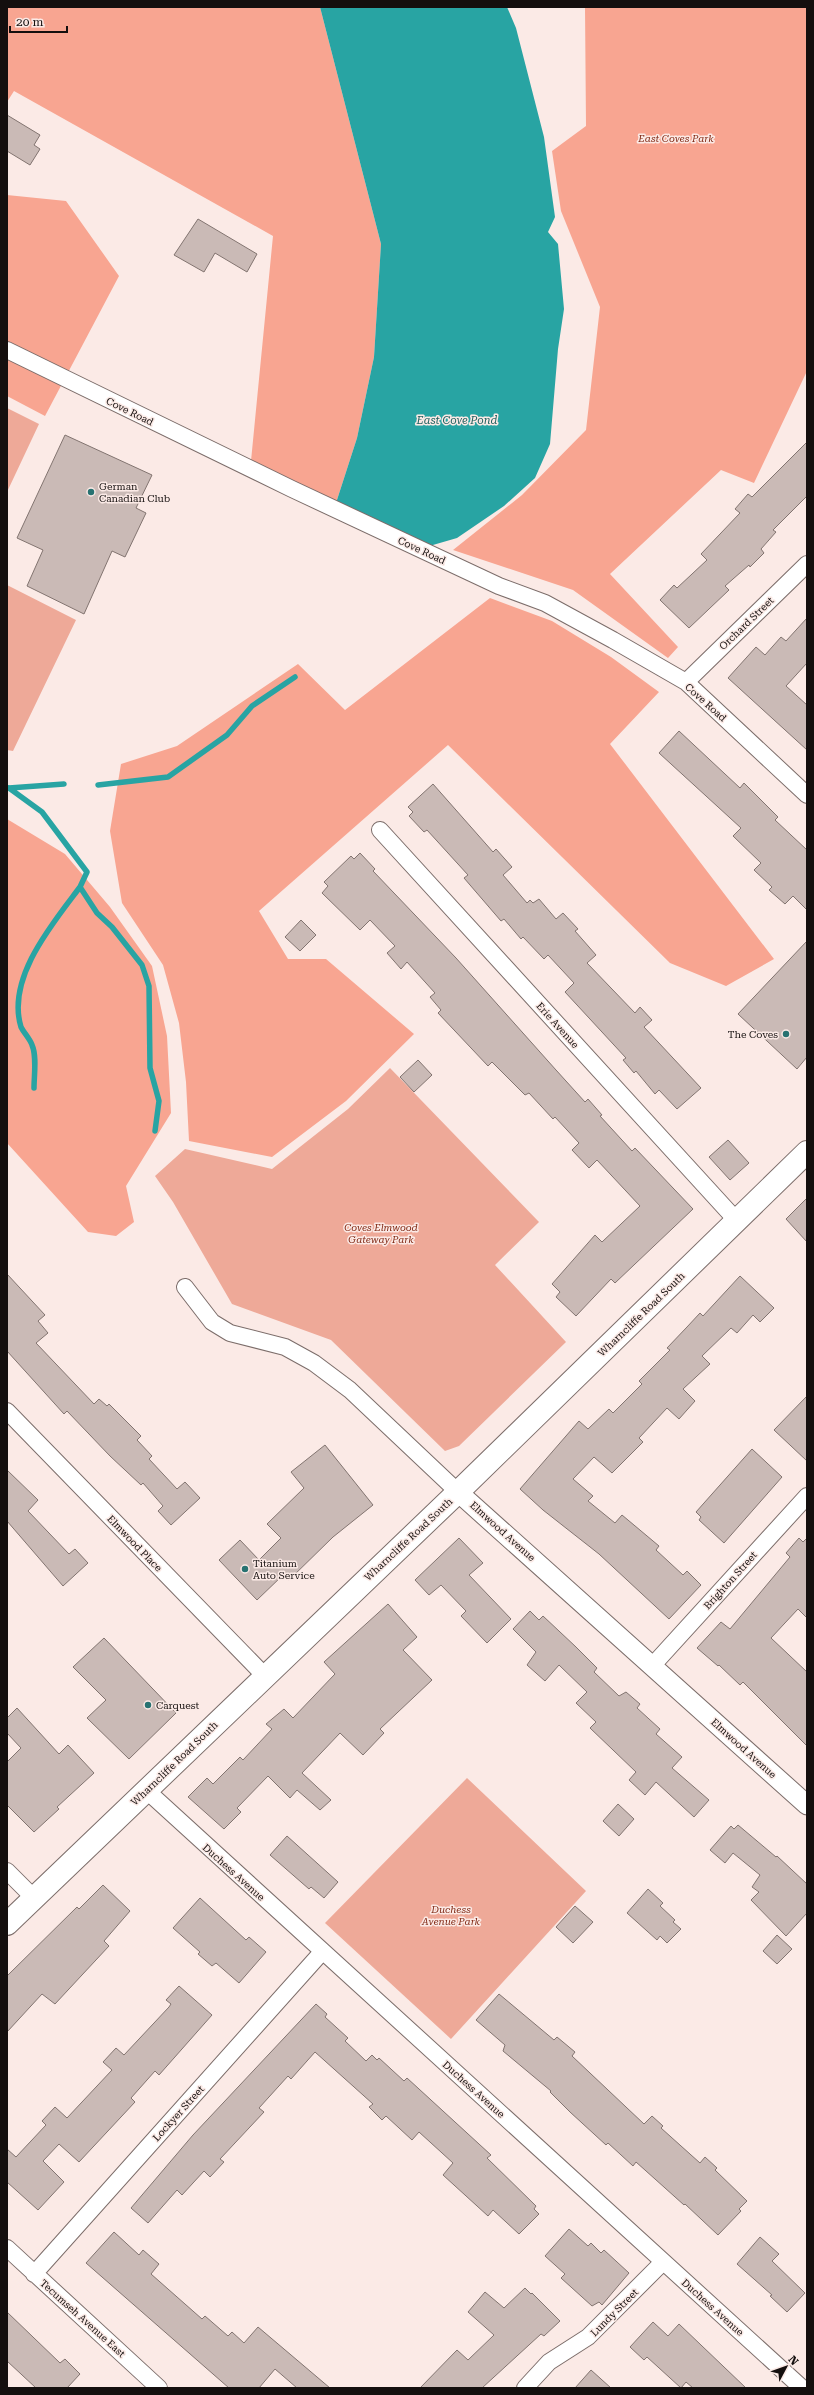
<svg xmlns="http://www.w3.org/2000/svg" width="814" height="2395" font-family="'Roboto Serif',serif">
<style>
.green{fill:#eea998}
.forest{fill:#f8a591}
.water{fill:#28a4a3}
.lines{fill:none;stroke-linecap:round;stroke-linejoin:round}
.stream{stroke:#28a4a3;stroke-width:5.5}
.building{fill:#cabab6;stroke:#827470}
.minor-casing{stroke:#7c6d6a;stroke-width:18}
.tertiary-casing{stroke:#7c6d6a;stroke-width:21}
.secondary-casing{stroke:#7c6d6a;stroke-width:24}
.minor{stroke:#fff;stroke-width:16}
.tertiary{stroke:#fff;stroke-width:19}
.secondary{stroke:#fff;stroke-width:22}
.poi-dot{fill:#277271;stroke:#fbeae6;stroke-width:1.5}
.labels{text-anchor:middle;stroke-width:3;stroke-linejoin:round;paint-order:stroke}
.park-label{font-size:10px;font-style:italic;fill:#812813;stroke:#fbeae6}
.street-label{font-size:10px;fill:#140f0e;stroke:#fbeae6}
.poi-label{font-size:10px;fill:#140f0e;stroke:#fbeae6;text-anchor:start}
.water-label{font-size:11px;font-style:italic;fill:#216160;stroke:#fbeae6}
</style>
<rect width="100%" height="100%" fill="#fbeae6"/>
<path class="green" d="M7 408 39 424 7 492Z
M7 585 76 620 13 751 7 750Z
M390 1068 539 1222 495 1265 566 1342 459 1446 445 1451 331 1340 232 1304 173 1202 155 1176 185 1149 272 1169 348 1109Z
M467 1778 586 1891 451 2039 325 1923Z"/>
<path class="forest" d="M7 7H320L381 244 374 357 357 438 336 503 251 461 273 236 14 91 7 102Z
M585 7H807V371L754 483 721 470 610 574 678 647 668 658 573 590 453 550 522 495 586 430 600 307 561 211 552 151 586 126Z
M7 195 66 201 119 276 45 416 7 396Z
M490 598 552 621 611 657 659 692 610 744 774 959 726 986 670 963 448 745 259 911 288 959H326L414 1034 346 1101 272 1157 189 1141 186 1082 179 1023 163 965 122 903 110 831 121 764 177 746 298 664 345 710Z
M7 819 65 854 110 907 152 966 167 1036 171 1113 126 1186 134 1222 116 1236 88 1232 7 1143Z"/>
<path class="water" d="M320 7H507L516 28 544 137 555 217 548 232 558 244 564 309 558 349 550 444 535 478 504 506 457 538 426 547 336 503 357 438 374 357 381 244Z"/>
<g class="lines">
<path class="stream" d="M98 785 168 777 227 735 252 706 295 677
M9 788 42 812 87 872 80 887 97 913 112 927 142 965 149 986 150 1068 159 1101 155 1131
M9 788 64 784
M34 1088C34 1076 37 1056 32 1045 30 1039 24 1033 21 1027 6 978 53 923 80 887"/>
</g>
<path class="building" d="M7 115 40 135 34 145 40 149 30 165 7 151Z
M198 219 257 254 247 272 215 253 204 272 174 255Z
M65 435 152 475 136 508 146 513 125 557 112 551 84 614 27 586 43 550 17 538Z
M807 442V496L773 530 776 532 761 549 764 553 750 567 749 565 725 586 729 590 689 628 660 600 674 585 677 588 707 560 701 554 740 513 735 509 748 494 752 497Z
M807 618V663L786 686 807 705V750L728 678 756 647 765 655 781 637 786 641Z
M679 731 740 788 744 783 778 817 775 820 807 850V910L793 896 785 904 769 890 772 887 754 870 761 863 733 836 741 828 659 753Z
M433 784 493 852 496 849 512 867 503 875 527 903 530 900 533 903 539 899 556 919 563 913 578 929 575 931 596 955 587 963 635 1013 640 1007 652 1020 644 1027 701 1088 677 1109 659 1090 655 1094 636 1071 634 1073 623 1060 626 1058 565 992 574 983 548 955 544 959 523 937 521 939 504 919 501 921 464 878 468 875 427 830 424 832 409 816 413 812 408 807Z
M360 853 375 869 373 871 456 958 556 1070 585 1102 588 1099 602 1115 600 1116 632 1151 635 1148 693 1209 615 1283 611 1279 576 1316 556 1297 560 1292 552 1284 595 1235 602 1242 640 1206 597 1160 589 1168 572 1150 579 1143 555 1117 553 1119 529 1093 525 1095 492 1062 488 1066 438 1013 441 1010 430 997 435 993 407 962 401 969 387 953 395 946 370 920 360 930 322 893 328 886 324 882 351 856 354 859Z
M301 920 316 935 300 951 285 937Z
M807 941V1057L797 1069 738 1014Z
M418 1060 432 1075 414 1092 400 1077Z
M728 1140 749 1163 730 1180 709 1157Z
M807 1198V1242L786 1219Z
M7 1274 45 1315 38 1321 48 1333 36 1343 94 1404 99 1399 107 1406 109 1404 141 1436 137 1440 152 1456 149 1459 177 1489 185 1482 200 1498 171 1525 158 1511 163 1506 143 1483 141 1485 110 1456 67 1411 64 1414 7 1351Z
M740 1276 774 1308 760 1322 753 1315 737 1333 731 1328 702 1356 710 1364 683 1389 695 1401 679 1419 667 1408 639 1438 643 1442 612 1473 594 1457 573 1479 593 1496 588 1501 615 1523 622 1515 659 1546 656 1550 683 1575 687 1571 701 1585 669 1619 599 1554 543 1510 520 1489 579 1421 588 1429 609 1409 613 1413 642 1384 639 1381 670 1350 667 1348 687 1327 700 1313 703 1316Z
M807 1396V1461L774 1430Z
M325 1445 373 1505 333 1537 289 1580 283 1575 257 1600 219 1560 240 1540 259 1560 281 1538 267 1524 304 1488 291 1472Z
M752 1449 782 1477 724 1543 699 1520 701 1517 696 1512Z
M7 1470 38 1500 28 1511 69 1554 75 1549 88 1563 63 1586 7 1521Z
M459 1538 483 1563 469 1575 511 1619 487 1643 461 1616 466 1611 441 1585 429 1595 415 1580Z
M799 1538 803 1542 807 1538V1618L798 1609 771 1638 807 1672V1746L743 1682 740 1685 719 1665 718 1666 697 1648 721 1622 730 1629 790 1557 786 1553Z
M388 1604 417 1637 403 1650 432 1680 380 1729 384 1733 363 1755 340 1733 302 1773 331 1800 320 1810 297 1790 290 1798 268 1776 237 1808 241 1812 224 1829 188 1797 207 1778 213 1784 240 1757 243 1760 272 1729 266 1724 284 1709 293 1718 335 1674 324 1662Z
M530 1611 539 1620 543 1616 576 1647 597 1668 594 1672 619 1696 626 1692 640 1704 637 1708 660 1729 656 1734 682 1757 672 1768 709 1800 694 1817 656 1782 645 1795 629 1780 636 1772 590 1728 596 1722 576 1703 587 1692 559 1665 545 1681 527 1665 536 1652 513 1629Z
M104 1638 176 1713 129 1759 87 1718 106 1700 73 1667Z
M17 1708 59 1754 68 1745 94 1773 57 1807 59 1809 34 1832 7 1805V1762L21 1748 7 1733V1718Z
M618 1804 634 1819 619 1836 603 1821Z
M738 1825 776 1857 777 1856 807 1884V1913L786 1936 751 1900 759 1892 752 1887 760 1875 733 1853 725 1863 710 1850 731 1826 734 1829Z
M287 1836 338 1882 324 1898 311 1887 309 1889 270 1855Z
M103 1885 130 1911 104 1941 109 1946 55 2004 42 1994 7 2032V1976L77 1907 79 1909Z
M648 1889 663 1903 660 1906 675 1920 673 1922 681 1929 667 1943 660 1936 657 1940 627 1913Z
M200 1898 246 1940 249 1937 266 1952 239 1983 216 1963 212 1966 198 1954 200 1952 173 1928Z
M575 1906 593 1922 573 1943 556 1927Z
M777 1935 792 1949 777 1964 763 1951Z
M179 1986 212 2015 159 2075 155 2071 131 2098 135 2102 79 2162 59 2144 43 2161 64 2182 38 2210 7 2182V2149L16 2157 46 2125 42 2121 55 2107 67 2118 112 2070 103 2062 116 2048 124 2055 169 2007 171 2004 166 2000Z
M499 1994 554 2040 557 2037 575 2052 572 2056 644 2124 652 2116 663 2126 661 2128 700 2163 705 2157 717 2168 715 2170 747 2201 739 2209 741 2211 718 2235 685 2204 684 2205 636 2162 633 2166 608 2143 606 2145 570 2112 550 2092 551 2091 503 2051 505 2045 476 2020Z
M316 2004 327 2014 325 2017 348 2038 345 2041 366 2061 372 2055 377 2060 379 2058 404 2081 407 2078 491 2155 487 2158 536 2206 534 2209 539 2214 519 2234 493 2210 488 2216 443 2175 453 2163 419 2132 412 2140 386 2116 382 2120 369 2107 373 2104 315 2052 291 2079 288 2076 259 2108 264 2112 220 2159 224 2162 210 2177 204 2171 182 2195 177 2190 148 2223 131 2208 193 2135Z
M569 2229 588 2246 591 2243 601 2253 604 2250 629 2273 602 2305 599 2302 592 2306 561 2278 565 2274 545 2256Z
M114 2232 139 2255 143 2250 159 2264 151 2274 202 2319 205 2316 228 2336 232 2332 244 2343 258 2327 330 2388H297L275 2369 259 2388H229L86 2263Z
M760 2237 779 2254 772 2261 805 2293 787 2312 770 2296 772 2295 737 2264Z
M525 2288 531 2294 532 2293 560 2321 544 2336 541 2334 482 2388H420L457 2350 468 2360 494 2335 468 2312 485 2292 504 2308Z
M7 2312 60 2363 65 2359 80 2374 67 2388H36L7 2361Z
M653 2322 668 2336 679 2324 746 2388H693L686 2382 681 2388 647 2357 644 2360 630 2347Z
M591 2370 611 2388H575Z"/>
<g class="lines">
<defs>
<path id="minor" d="M7 350 292 489 499 586 545 603 613 640 686 682 807 795
M686 682 807 564
M380 830 737 1221
M185 1287 212 1322 230 1333 285 1347 314 1363 350 1390 458 1492
M7 1411 264 1675
M653 1665 807 1496
M146 1790 802 2388
M7 1871 34 1898
M7 2248 159 2388
M34 2274 322 1952
M525 2388 549 2362 588 2337 663 2262"/>
<path id="tertiary" d="M458 1492 807 1805"/>
<path id="secondary" d="M7 1924 458 1492 807 1152"/>
</defs>
<use href="#minor" class="minor-casing"/>
<use href="#tertiary" class="tertiary-casing"/>
<use href="#secondary" class="secondary-casing"/>
<use href="#minor" class="minor"/>
<use href="#tertiary" class="tertiary"/>
<use href="#secondary" class="secondary"/>
</g>
<g class="poi-dot">
<circle cx="91" cy="492" r="4"/>
<circle cx="786" cy="1034" r="4"/>
<circle cx="245" cy="1569" r="4"/>
<circle cx="148" cy="1705" r="4"/>
</g>
<g class="labels">
<g class="park-label">
<text x="676" y="142">East Coves Park</text>
<text x="381" y="1231">Coves Elmwood<tspan x="381" dy="12">Gateway Park</tspan></text>
<text x="451" y="1913">Duchess<tspan x="451" dy="12">Avenue Park</tspan></text>
</g>
<g class="street-label">
<text transform="translate(130 411) rotate(26)" y="4">Cove Road</text>
<text transform="translate(422 550) rotate(25)" y="4">Cove Road</text>
<text transform="translate(746 623) rotate(-44)" y="4">Orchard Street</text>
<text transform="translate(706 702) rotate(42)" y="4">Cove Road</text>
<text transform="translate(558 1025) rotate(48)" y="4">Erie Avenue</text>
<text transform="translate(641 1314) rotate(-44)" y="4">Wharncliffe Road South</text>
<text transform="translate(503 1531) rotate(42)" y="4">Elmwood Avenue</text>
<text transform="translate(408 1539) rotate(-43)" y="4">Wharncliffe Road South</text>
<text transform="translate(135 1543) rotate(46)" y="4">Elmwood Place</text>
<text transform="translate(730 1580) rotate(-48)" y="4">Brighton Street</text>
<text transform="translate(744 1748) rotate(42)" y="4">Elmwood Avenue</text>
<text transform="translate(174 1763) rotate(-44)" y="4">Wharncliffe Road South</text>
<text transform="translate(234 1872) rotate(42)" y="4">Duchess Avenue</text>
<text transform="translate(474 2089) rotate(42)" y="4">Duchess Avenue</text>
<text transform="translate(178 2113) rotate(-48)" y="4">Lockyer Street</text>
<text transform="translate(713 2307) rotate(42)" y="4">Duchess Avenue</text>
<text transform="translate(614 2312) rotate(-45)" y="4">Lundy Street</text>
<text transform="translate(83 2318) rotate(42)" y="4">Tecumseh Avenue East</text>
</g>
<g class="poi-label">
<text x="99" y="490">German<tspan x="99" dy="12">Canadian Club</tspan></text>
<text x="778" y="1038" text-anchor="end">The Coves</text>
<text x="253" y="1567">Titanium<tspan x="253" dy="12">Auto Service</tspan></text>
<text x="156" y="1709">Carquest</text>
</g>
<g class="water-label">
<text x="457" y="424">East Cove Pond</text>
</g>
</g>
<rect width="814" height="2395" fill="none" stroke="#140f0e" stroke-width="16"/>
<g transform="translate(786 2367) rotate(49)" stroke="#fbeae6" stroke-width="3" paint-order="stroke">
<path d="M0-3L7 15L0 10L-7 15Z" fill="#140f0e"/>
<text y="-6" font-size="11" font-weight="bold" text-anchor="middle" fill="#140f0e">N</text>
</g>
<path d="M10 26v6h57v-6" fill="none" stroke="#140f0e" stroke-width="2"/>
<text x="16" y="26" font-size="12" fill="#140f0e" stroke="#fbeae6" stroke-width="3" paint-order="stroke">20 m</text>
</svg>
